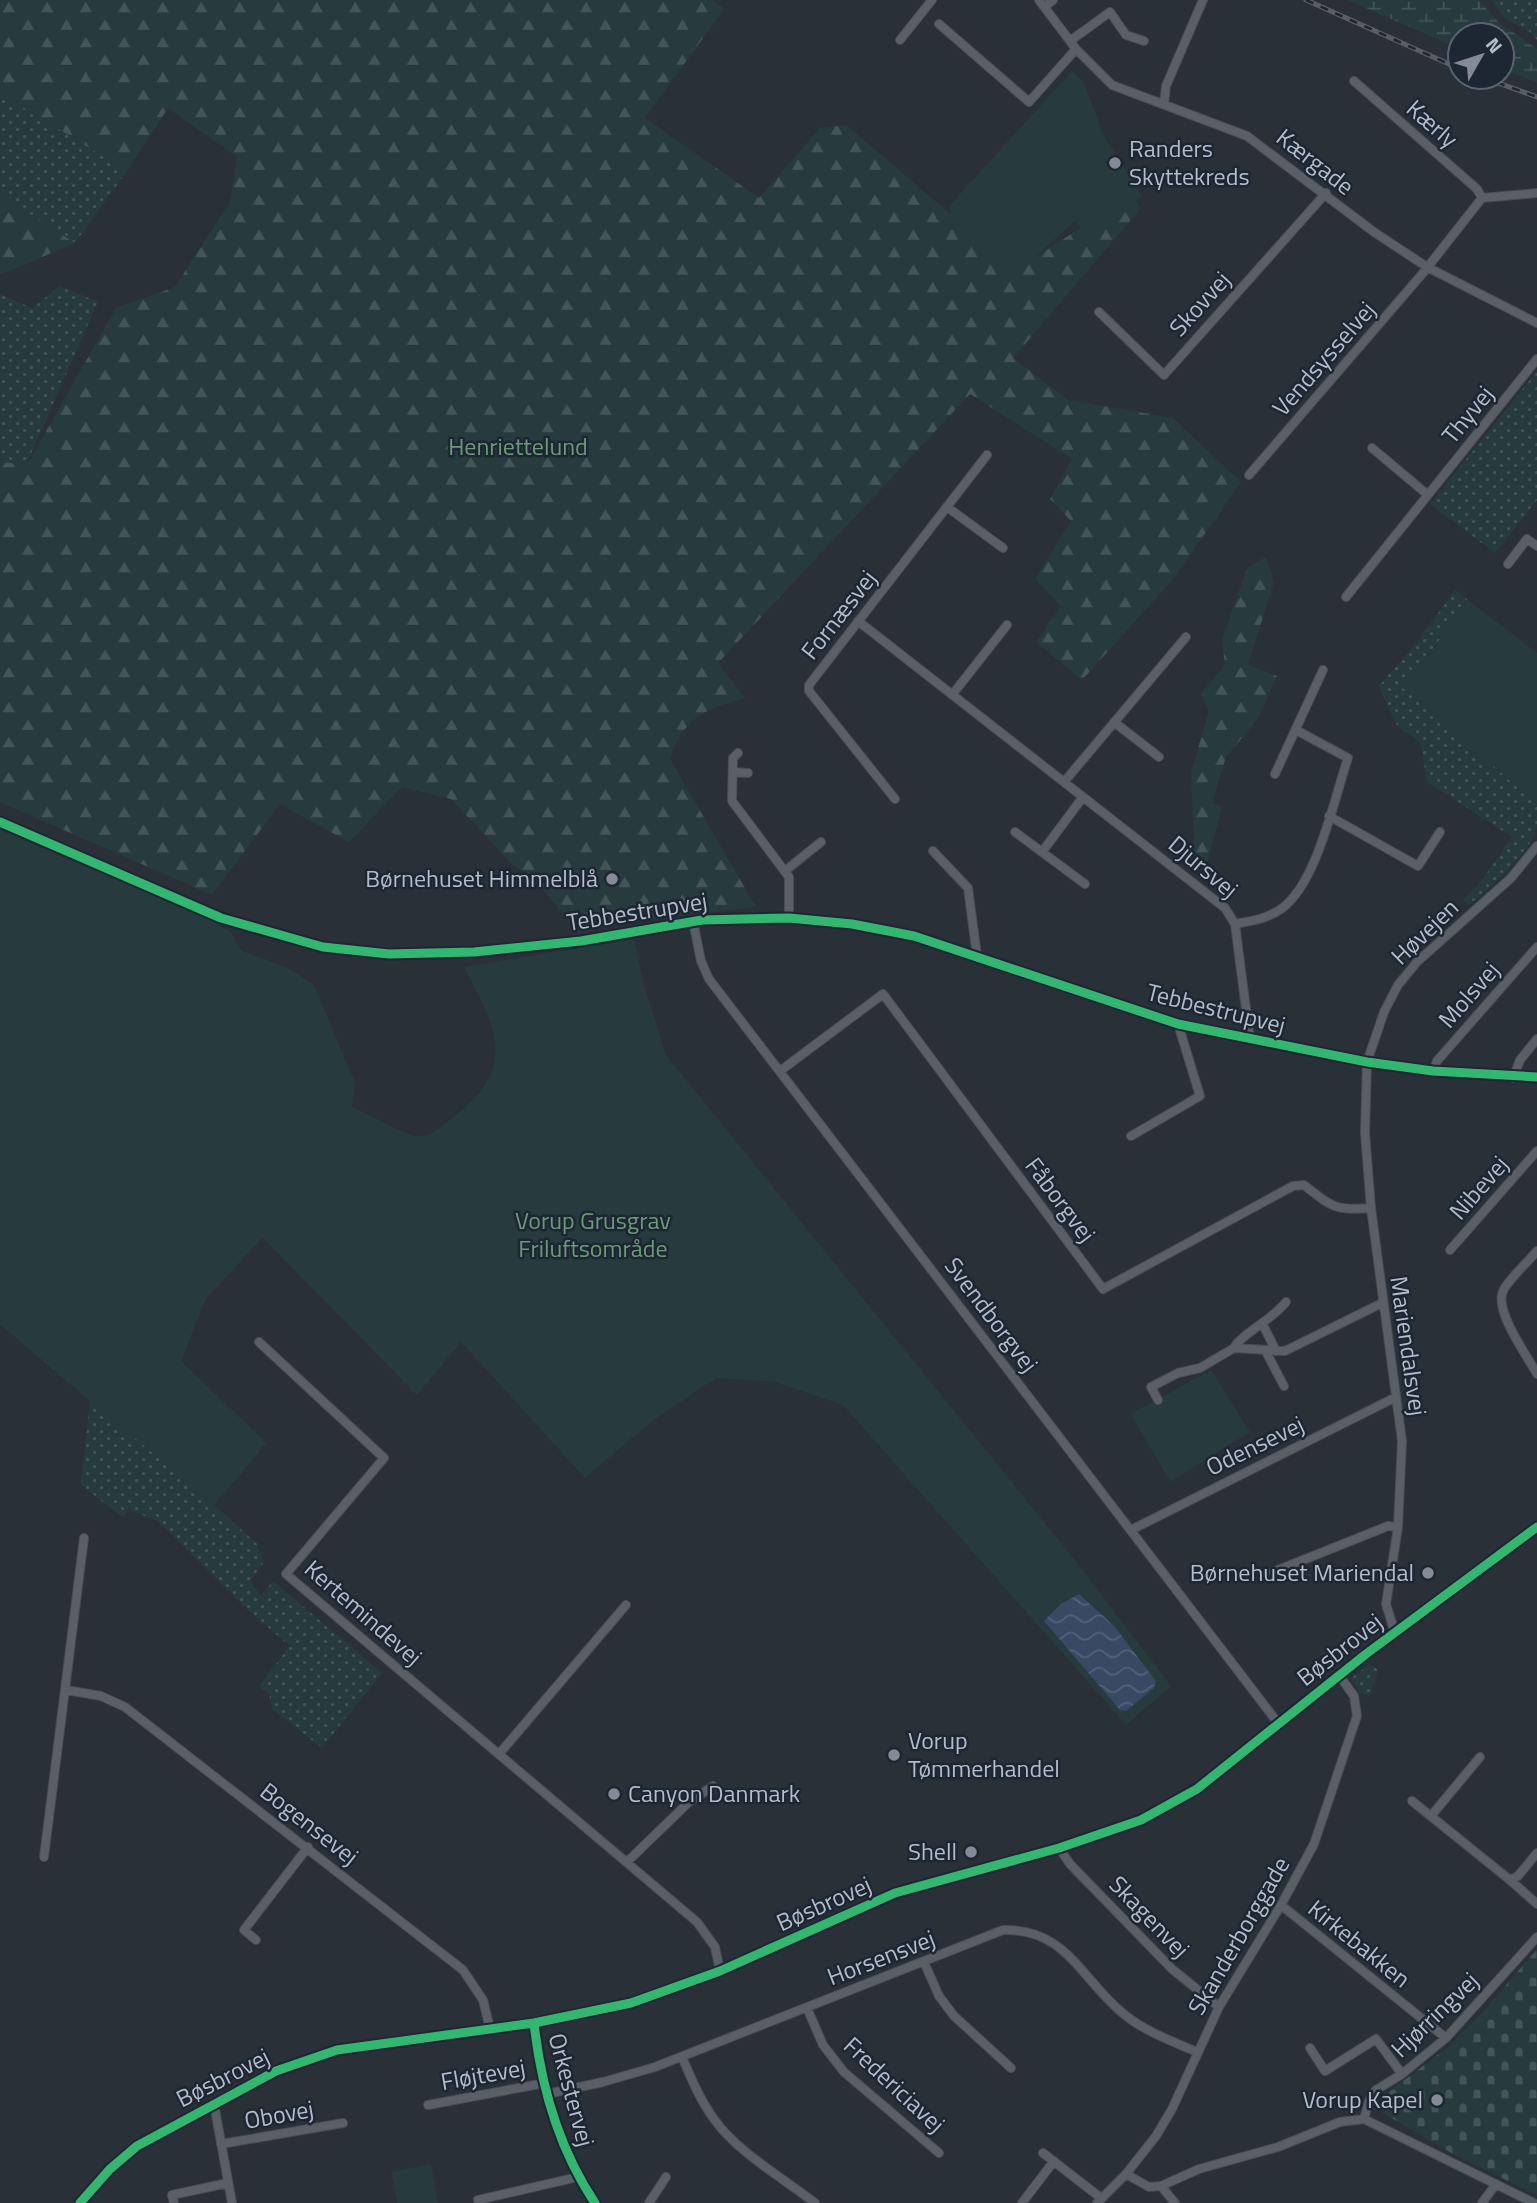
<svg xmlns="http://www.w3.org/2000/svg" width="1537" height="2203" font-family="'Titillium Web',sans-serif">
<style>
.grass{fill:url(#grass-dots)}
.forest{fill:url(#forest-firs)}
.wetland{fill:url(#wetland-marsh)}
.cemetery{fill:url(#cemetery-stones)}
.green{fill:#273a3e}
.water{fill:url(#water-waves)}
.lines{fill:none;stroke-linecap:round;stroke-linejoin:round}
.minor-casing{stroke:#484c53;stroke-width:10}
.tertiary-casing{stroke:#484c53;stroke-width:12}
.minor{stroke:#5a5e66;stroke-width:8}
.tertiary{stroke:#5a5e66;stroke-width:10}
.rail-casing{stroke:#595d64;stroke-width:5}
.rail{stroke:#1d2633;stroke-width:2.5;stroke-dasharray:8;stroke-linecap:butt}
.cycleway-casing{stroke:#1d2633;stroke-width:13}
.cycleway{stroke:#33b770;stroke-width:9}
.poi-dot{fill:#848b96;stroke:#1d2633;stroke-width:2.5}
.labels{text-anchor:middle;stroke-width:5;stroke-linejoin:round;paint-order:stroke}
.street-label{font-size:24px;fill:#b4bcc9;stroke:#1d2633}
.poi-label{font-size:24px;fill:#b4bcc9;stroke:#1d2633;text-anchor:end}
.park-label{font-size:24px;fill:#6b9a76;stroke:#1d2633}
</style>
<defs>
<pattern id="grass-dots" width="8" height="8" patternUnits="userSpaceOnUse" patternTransform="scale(1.75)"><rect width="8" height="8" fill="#273a3e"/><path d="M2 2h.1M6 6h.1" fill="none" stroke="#445559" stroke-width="1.8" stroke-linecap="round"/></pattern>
<pattern id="forest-firs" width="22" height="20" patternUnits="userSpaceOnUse" patternTransform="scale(1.75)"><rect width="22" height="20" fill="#273a3e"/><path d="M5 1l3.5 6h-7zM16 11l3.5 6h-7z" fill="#445559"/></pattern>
<pattern id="wetland-marsh" width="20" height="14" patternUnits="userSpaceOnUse" patternTransform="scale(1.75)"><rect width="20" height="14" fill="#273a3e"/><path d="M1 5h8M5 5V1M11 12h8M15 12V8" fill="none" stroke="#445559"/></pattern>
<pattern id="cemetery-stones" width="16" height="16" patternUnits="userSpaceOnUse" patternTransform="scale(1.75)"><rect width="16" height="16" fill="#273a3e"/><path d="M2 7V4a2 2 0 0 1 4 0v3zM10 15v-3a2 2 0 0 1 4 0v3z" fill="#445559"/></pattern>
<pattern id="water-waves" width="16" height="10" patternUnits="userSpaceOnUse" patternTransform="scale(1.75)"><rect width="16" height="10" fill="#384963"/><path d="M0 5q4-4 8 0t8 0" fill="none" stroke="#526178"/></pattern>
</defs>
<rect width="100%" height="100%" fill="#2a3038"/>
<path class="grass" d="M1491 0H1537V40L1530 32 1505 18Z
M0 93 127 171 75 243 0 195Z
M60 286 98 302 26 465 0 462V294L32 308Z
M1537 371V500L1495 553 1430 504Z
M1455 590 1469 601 1403 688 1537 804C1537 811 1537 819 1537 826 1533 851 1488 889 1469 905L1463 899 1480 883 1512 837 1427 782 1421 744 1396 724 1379 686 1417 642Z
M0 1158 232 1203 460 1331 417 1395 262 1237 205 1300 181 1361 266 1443 214 1505 257 1544 264 1562 250 1581 261 1596 273 1581 382 1673 322 1748 273 1710 269 1694 259 1686 290 1646 248 1610 158 1521 129 1510 122 1517 81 1485 90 1401 0 1324Z
M1370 1664 1378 1670 1370 1696 1360 1693 1351 1678Z"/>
<path class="forest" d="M0 0H713L724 9 645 118 759 198 820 128 846 125 1016 270 1131 195 1141 208 1013 358 1068 400 1173 418 1241 482 1174 578 1082 680 1036 642 1061 606 1035 579 1071 521 1050 499 1072 459 970 394 718 663 745 698C705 709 683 718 670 759L756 907 625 922 578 934 535 879 513 865 451 799 402 787 349 842 280 804 212 895 0 802V462L27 465 116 308 175 287 230 202 237 157 168 108 127 171 0 93Z
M0 195 75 243 0 275Z
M1266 557 1274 582 1248 665 1277 676 1257 720 1226 757 1212 803 1222 807 1206 867 1195 864 1191 772 1209 711 1201 694 1225 665 1222 640 1247 568Z"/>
<path class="wetland" d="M1348 0H1480L1498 22 1537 49V83L1502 68V35H1460V49Z"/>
<path class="cemetery" d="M1537 1949V2195L1453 2154 1383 2113V2096L1447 2048 1484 2011Z"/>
<path class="green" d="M1072 71 1084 83 1104 136 1142 196 1087 234 1075 221 1018 273 1000 271 952 227 950 205Z
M1469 601 1537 653V804L1403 688Z
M0 830 206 917 231 932 242 951 286 967 314 985 355 1083 352 1107C369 1114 399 1133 416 1136 431 1138 443 1125 453 1117 518 1068 497 1029 464 967L634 939 644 985 666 1055 1078 1564 1171 1686 1126 1725 843 1405 775 1382 716 1378 652 1421 585 1478 461 1342 417 1395 263 1237 205 1300 181 1361 266 1443 214 1505 0 1324Z
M1211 1370 1250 1432 1170 1482 1131 1414Z
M431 2164 438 2203H397L391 2172Z"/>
<path class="water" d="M1079 1594 1114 1626 1156 1681 1154 1688 1126 1711 1120 1710 1044 1621 1061 1604Z"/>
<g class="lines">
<defs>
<path id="minor" d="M1039 0 1076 49 1112 85 1247 136 1374 232 1427 267 1537 323
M1044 7 1053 0
M939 24 1029 102 1076 49
M900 40 932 0
M1070 41 1110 12 1126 35 1144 41
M1354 81 1477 189 1482 198
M1164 104 1166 86 1203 0
M1099 312 1164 375 1326 193
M1372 448 1428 495
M1249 475 1423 273 1482 198 1537 193
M947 507 1003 548
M1508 564 1527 539 1537 546
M1346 597 1537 359
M858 621 1225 908 1235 924 1250 1040
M952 695 1007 625
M1114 722 1159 757
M738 753 733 758 732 801 789 877V918
M733 772 748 773
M1275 774 1323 670
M1064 782 1186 637
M895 799 809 691V685L987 455
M1329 816 1418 866 1440 832
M1015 832 1085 884
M933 851 968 888 977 956
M1042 852 1083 797
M785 871 821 842
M693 921 701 961 709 979 1278 1723
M1235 924C1252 921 1266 919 1281 909 1317 884 1334 799 1348 758L1296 730
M780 1071 883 994 1103 1289 1293 1186 1304 1185C1332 1207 1335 1211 1371 1208
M1433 1071 1437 1061 1537 947
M1513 1078 1520 1060 1537 1039
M1131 1136 1200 1096 1178 1024
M1450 1250 1537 1151
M1537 1251C1527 1263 1512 1276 1504 1289 1492 1309 1527 1355 1537 1374
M1263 1325 1276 1351
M259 1342 384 1458 286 1574 697 1922 715 1947 720 1971
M1234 1348C1240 1335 1272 1320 1286 1302
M1265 1350 1284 1386
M1158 1400 1151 1387 1178 1373 1200 1368 1234 1348 1285 1351 1382 1303
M1131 1530 1396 1397
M1273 1572 1388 1526 1398 1527
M1395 1633 1386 1604 1398 1527 1402 1441 1371 1208 1365 1133 1367 1062 1384 1012 1398 985 1417 962 1511 878 1537 846
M66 1690 101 1696 125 1707 463 1970 483 2000 490 2029
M499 1754 626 1605
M1412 1801 1510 1880 1518 1876 1537 1853
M1431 1816 1480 1757
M1059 1848 1070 1864 1172 1969 1219 2007
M44 1857 84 1538
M627 1862 688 1803 713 1786
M1510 1880 1537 1904
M1281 1905 1446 2038
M256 1940 244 1930 308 1847
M924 1962 939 1996 954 2016 1011 2068
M807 2008 823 2045 844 2072 939 2153
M534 2023C541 2087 559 2149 595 2203
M1310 2048 1325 2071 1376 2039 1402 2074
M682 2057C691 2078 700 2100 714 2119 736 2151 784 2179 815 2203
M547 2094 603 2082 655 2067 1003 1930C1067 1928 1081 1980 1125 2015 1146 2032 1172 2041 1197 2052
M214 2104 232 2203
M428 2105 545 2083
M1364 2119 1369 2101 1376 2090 1402 2074 1446 2038 1537 1937
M221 2144 343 2123
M1043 2153 1101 2198
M1126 2174 1149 2187 1161 2186 1199 2169 1278 2147 1340 2122 1364 2119 1534 2203
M1161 2186 1175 2203
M478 2200 578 2177
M174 2203 172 2195 228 2183
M649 2203 666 2177
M1022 2203 1054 2161
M1097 2203 1126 2174 1156 2136 1172 2109 1219 2007 1281 1905 1314 1844 1357 1716 1354 1696 1339 1675
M1482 2203 1496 2184"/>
<path id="tertiary" d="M0 822 221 918 323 947 389 954 474 952 581 941 702 920 789 918 852 924 914 936 1178 1024 1367 1062 1433 1071 1537 1077
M80 2203 110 2169 137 2146 276 2071 337 2050 534 2023 631 2003 720 1971 895 1893 1059 1848 1141 1820 1197 1789 1366 1654 1537 1527"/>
</defs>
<use href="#minor" class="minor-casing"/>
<use href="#tertiary" class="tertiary-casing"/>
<use href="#minor" class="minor"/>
<use href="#tertiary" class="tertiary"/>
<defs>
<path id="rail" d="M1306 0 1460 69
M1482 77 1537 97"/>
</defs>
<use href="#rail" class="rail-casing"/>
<use href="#rail" class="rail"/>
<defs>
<path id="cycleway" d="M0 822 221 918 323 947 389 954 474 952 581 941 702 920 789 918 852 924 914 936 1178 1024 1367 1062 1433 1071 1537 1077
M534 2023C541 2087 559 2149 595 2203
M80 2203 110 2169 137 2146 276 2071 337 2050 534 2023 631 2003 720 1971 895 1893 1059 1848 1141 1820 1197 1789 1366 1654 1537 1527"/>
</defs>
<use href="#cycleway" class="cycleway-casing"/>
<use href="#cycleway" class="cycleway"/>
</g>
<g class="poi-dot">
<circle cx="1115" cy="163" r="7"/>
<circle cx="612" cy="879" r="7"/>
<circle cx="1428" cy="1573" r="7"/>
<circle cx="894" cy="1755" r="7"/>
<circle cx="614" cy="1794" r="7"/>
<circle cx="971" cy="1852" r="7"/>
<circle cx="1437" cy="2100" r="7"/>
</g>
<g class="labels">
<g class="street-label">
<text transform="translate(1432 124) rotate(41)" y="8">Kærly</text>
<text transform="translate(1315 162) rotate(38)" y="8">Kærgade</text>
<text transform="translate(1200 304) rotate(-48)" y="8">Skovvej</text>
<text transform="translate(1324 359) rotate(-49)" y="8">Vendsysselvej</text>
<text transform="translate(1468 415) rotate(-51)" y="8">Thyvej</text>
<text transform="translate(839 615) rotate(-52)" y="8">Fornæsvej</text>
<text transform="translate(1203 867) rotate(40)" y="8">Djursvej</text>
<text transform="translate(637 912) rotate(-9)" y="8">Tebbestrupvej</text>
<text transform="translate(1425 932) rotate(-44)" y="8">Høvejen</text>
<text transform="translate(1469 995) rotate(-49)" y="8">Molsvej</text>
<text transform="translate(1216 1009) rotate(14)" y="8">Tebbestrupvej</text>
<text transform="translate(1479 1188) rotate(-49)" y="8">Nibevej</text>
<text transform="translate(1060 1200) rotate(53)" y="8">Fåborgvej</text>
<text transform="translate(991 1315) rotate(53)" y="8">Svendborgvej</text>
<text transform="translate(1408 1346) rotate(82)" y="8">Mariendalsvej</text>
<text transform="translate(1255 1446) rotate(-26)" y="8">Odensevej</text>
<text transform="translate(363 1613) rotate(41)" y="8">Kertemindevej</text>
<text transform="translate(1340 1650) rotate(-38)" y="8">Bøsbrovej</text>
<text transform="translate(309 1824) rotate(38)" y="8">Bogensevej</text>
<text transform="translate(824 1904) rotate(-24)" y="8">Bøsbrovej</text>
<text transform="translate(1149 1917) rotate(46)" y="8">Skagenvej</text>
<text transform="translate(1239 1936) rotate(-60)" y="8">Skanderborggade</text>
<text transform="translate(1359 1944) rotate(39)" y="8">Kirkebakken</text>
<text transform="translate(881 1958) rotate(-21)" y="8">Horsensvej</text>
<text transform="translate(1435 2015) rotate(-44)" y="8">Hjørringvej</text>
<text transform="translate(483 2075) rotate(-10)" y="8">Fløjtevej</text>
<text transform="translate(223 2078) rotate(-27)" y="8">Bøsbrovej</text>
<text transform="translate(894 2085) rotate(43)" y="8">Fredericiavej</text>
<text transform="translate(571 2090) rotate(75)" y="8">Orkestervej</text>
<text transform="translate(279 2115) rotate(-10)" y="8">Obovej</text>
</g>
<g class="poi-label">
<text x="1129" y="157" text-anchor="start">Randers<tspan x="1129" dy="28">Skyttekreds</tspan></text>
<text x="598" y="887">Børnehuset Himmelblå</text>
<text x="1414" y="1581">Børnehuset Mariendal</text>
<text x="908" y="1749" text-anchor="start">Vorup<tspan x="908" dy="28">Tømmerhandel</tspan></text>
<text x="628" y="1802" text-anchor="start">Canyon Danmark</text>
<text x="957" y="1860">Shell</text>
<text x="1423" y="2108">Vorup Kapel</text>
</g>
<g class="park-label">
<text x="518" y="455">Henriettelund</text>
<text x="593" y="1229">Vorup Grusgrav<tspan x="593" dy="28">Friluftsområde</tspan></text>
</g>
</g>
<g transform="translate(1481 56) rotate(51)"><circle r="33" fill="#1d2633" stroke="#59626f" stroke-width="2"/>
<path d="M0-5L12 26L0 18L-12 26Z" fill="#848b96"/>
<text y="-10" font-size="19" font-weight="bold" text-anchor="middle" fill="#b4bcc9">N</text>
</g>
</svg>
